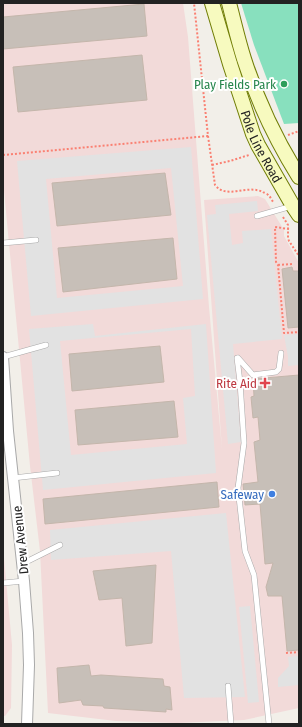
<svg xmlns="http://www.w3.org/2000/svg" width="302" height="727" font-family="'Fira Sans Condensed',sans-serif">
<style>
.commercial{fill:#f2dad9}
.pitch{fill:#88e0be}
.parking{fill:#e2e2e2;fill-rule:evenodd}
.building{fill:#c7bfb8;stroke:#c4b6ab}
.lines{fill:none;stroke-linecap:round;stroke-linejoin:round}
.lane-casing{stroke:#a9a9a9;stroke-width:6}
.street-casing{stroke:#a9a9a9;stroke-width:12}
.secondary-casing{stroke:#707d05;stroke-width:16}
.path{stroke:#fa8072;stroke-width:2;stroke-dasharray:2 2;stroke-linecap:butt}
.lane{stroke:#fff;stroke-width:5}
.street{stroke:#fff;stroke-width:10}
.secondary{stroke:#f7fabf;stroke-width:14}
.leisure-dot{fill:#2e9e5b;stroke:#fff;stroke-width:1.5}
.health-dot{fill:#e0444e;stroke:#fff;stroke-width:1.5}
.shop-dot{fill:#3f7fe0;stroke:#fff;stroke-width:1.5}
.labels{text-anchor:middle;stroke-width:4;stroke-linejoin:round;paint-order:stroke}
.leisure-label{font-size:13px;fill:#27864d;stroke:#fff;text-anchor:end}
.street-label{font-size:13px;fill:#222;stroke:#fff}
.health-label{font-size:13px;fill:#be3a42;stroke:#fff;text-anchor:end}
.shop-label{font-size:13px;fill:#366cbe;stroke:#fff;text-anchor:end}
</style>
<rect width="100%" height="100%" fill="#f2efe9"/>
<path class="commercial" d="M3 3H183L188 37 209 307 222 449 204 200 258 196 265 199 284 230V236L299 263V708L244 720 177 723 116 721 48 713 40 551 30 466 3 180Z
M3 547 12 645 11 708 5 716H3Z"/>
<path class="pitch" d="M241 3H299V123L284 124 254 45Z"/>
<path class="parking" d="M191 147 203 299 31 316 17 161ZM171 168 183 286 57 298 46 179Z
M257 201 258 211 229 214 232 245 243 243 242 231 271 229 282 339 233 344 241 442 228 444 207 215 216 214 215 205Z
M93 324 95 336 206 324 216 473 43 490 29 329ZM191 329 195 396 183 398 187 444 71 455 60 341Z
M299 334V365L288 366V357L284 335Z
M226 513 245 697 184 698 171 551 51 560 50 530Z
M250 606 259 702 248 703 239 607Z
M299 656V685L278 687V678L289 666 288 657Z"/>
<path class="building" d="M144 4 147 36 3 49V17Z
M142 55 147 100 18 112 13 67Z
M165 173 171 215 57 226 52 183Z
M173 238 177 279 63 292 58 248Z
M292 267 293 271H299V327L288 328 282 269Z
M160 346 164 382 72 391 69 354Z
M299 375V650L287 651 282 596H268L266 587 273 563 265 564 260 504 245 505 243 484 258 482 254 442 260 440 258 417 253 418 251 397 254 396 253 379Z
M174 401 178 437 78 445 75 410Z
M217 482 219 507 45 524 43 499Z
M156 565 152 643 126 646 122 598 99 600 93 571Z
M89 665 91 676 101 675 163 679 164 686 170 687 172 710 166 709V712L104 708 103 706 83 705 81 700 59 703 57 668Z"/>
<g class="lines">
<defs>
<path id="lane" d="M257 216 292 206
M3 243 36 240
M3 357 46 345
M237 358 240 382 244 443 238 488 245 551 254 575 269 724
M238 358 253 375 276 372 279 369 281 353
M13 478 57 473
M22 564 60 545
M3 583 24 581
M228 686 231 724"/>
<path id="street" d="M3 357 8 431 24 581 28 633 29 665 27 724"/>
<g id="secondary">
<path id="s1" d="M212 3 230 64 253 134 258 145 293 206 299 215"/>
<path d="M229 3C234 22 238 40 244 59 257 100 276 140 299 177"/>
</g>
</defs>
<use href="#lane" class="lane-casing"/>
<use href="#street" class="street-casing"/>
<use href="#secondary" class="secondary-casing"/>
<path class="path" d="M288 135 299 131
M208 136 215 185C227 200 246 184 263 192 264 193 268 194 268 195 271 197 272 201 274 203
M3 155 208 136 194 3
M212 165 230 161 249 155
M283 217 288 225V238L289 241 299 256
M289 229 275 227 276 262 278 265 284 333 299 332
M278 265 292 264
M286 653 299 652"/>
<use href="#lane" class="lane"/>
<use href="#street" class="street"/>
<use href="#secondary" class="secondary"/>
</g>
<circle class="leisure-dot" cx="284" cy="84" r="4"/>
<path class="health-dot" d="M263 377h4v4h4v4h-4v4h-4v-4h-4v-4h4z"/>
<circle class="shop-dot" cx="272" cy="494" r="4"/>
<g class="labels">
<g class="leisure-label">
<text x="276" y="89">Play Fields Park</text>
</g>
<g class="street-label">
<text dy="5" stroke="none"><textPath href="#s1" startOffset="152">Pole Line Road</textPath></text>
<text transform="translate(20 540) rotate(-96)" y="5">Drew Avenue</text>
</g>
<g class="health-label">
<text x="257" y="388">Rite Aid</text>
</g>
<g class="shop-label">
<text x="264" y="499">Safeway</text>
</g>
</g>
<rect width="302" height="727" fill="none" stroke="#222222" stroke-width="8"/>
</svg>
